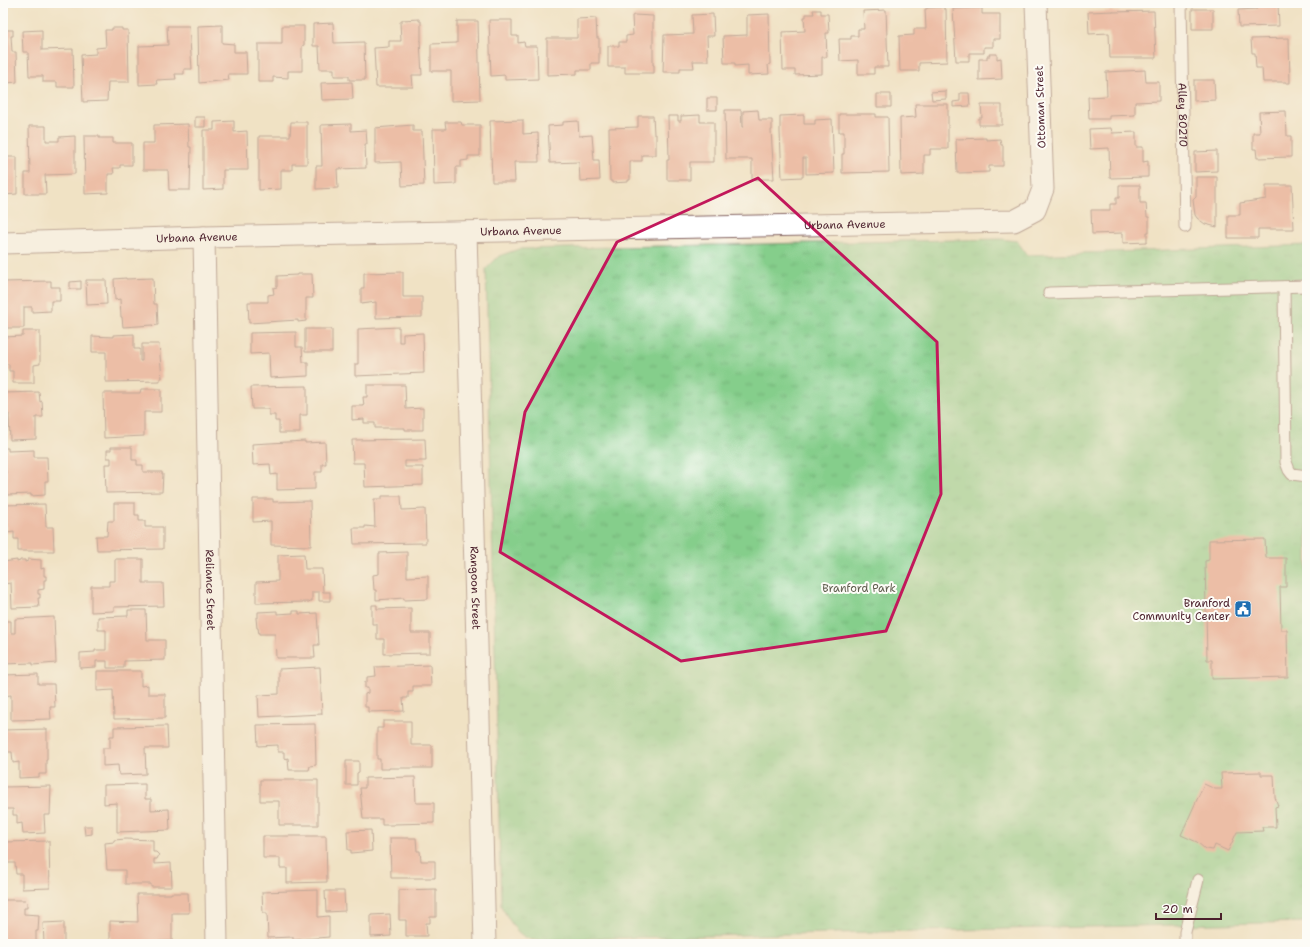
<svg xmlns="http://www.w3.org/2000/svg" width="1310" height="947" font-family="'Shantell Sans',sans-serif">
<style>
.park{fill:url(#park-tufts);stroke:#68765b}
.building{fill:#e79281}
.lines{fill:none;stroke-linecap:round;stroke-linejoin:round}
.service-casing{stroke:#846361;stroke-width:13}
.minor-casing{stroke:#846361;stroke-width:23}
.service{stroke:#fff;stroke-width:11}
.minor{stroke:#fff;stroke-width:21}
.marked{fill:none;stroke:#c2185b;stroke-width:3;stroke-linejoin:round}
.labels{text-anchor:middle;stroke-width:4;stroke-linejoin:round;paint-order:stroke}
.street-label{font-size:11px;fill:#4a1f2b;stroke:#fdfcf7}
.park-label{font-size:11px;fill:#5f5c4d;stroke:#fdfcf7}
.poi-label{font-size:11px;fill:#4a1f2b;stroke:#fdfcf7;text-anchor:end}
</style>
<defs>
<pattern id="park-tufts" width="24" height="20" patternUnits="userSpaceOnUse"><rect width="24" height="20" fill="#85ce8b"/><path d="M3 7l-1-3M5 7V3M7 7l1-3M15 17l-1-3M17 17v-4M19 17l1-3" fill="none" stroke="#74b078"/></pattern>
</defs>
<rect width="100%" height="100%" fill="#fdfcf7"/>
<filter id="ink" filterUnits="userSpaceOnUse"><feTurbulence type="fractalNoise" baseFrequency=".025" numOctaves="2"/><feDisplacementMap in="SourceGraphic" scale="8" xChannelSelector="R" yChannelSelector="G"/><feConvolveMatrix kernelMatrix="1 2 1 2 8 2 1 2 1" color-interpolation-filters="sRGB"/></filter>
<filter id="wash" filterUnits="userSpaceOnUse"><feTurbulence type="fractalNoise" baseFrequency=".012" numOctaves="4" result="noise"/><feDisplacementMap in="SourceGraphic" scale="16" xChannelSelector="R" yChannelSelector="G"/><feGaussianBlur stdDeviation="0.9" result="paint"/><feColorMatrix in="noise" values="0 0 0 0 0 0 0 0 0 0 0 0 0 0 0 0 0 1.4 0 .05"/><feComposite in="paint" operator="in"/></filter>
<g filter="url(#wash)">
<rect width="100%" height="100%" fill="#f0e2c4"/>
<path class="park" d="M1001 239 1017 241 1027 255 1307 245V922L532 940C515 935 510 920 501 906L486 269 499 256 519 249Z"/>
<g id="blocks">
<path class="building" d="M1257 3H1278L1279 26 1239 27 1238 10 1257 9Z
M944 7V9H946L947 62 919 63V71H900L899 36 914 35V29H926L925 9H927V8Z
M982 8V14H1000V39H993V47H984V53H969V61H956L953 9Z
M1192 9H1213V29H1192Z
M813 10H821V14H828L829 33H826L827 57H822V74L795 75V70H783L782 32 805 31 804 17H806V14H814Z
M886 10 888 67H874V74H858V60L840 61 839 39H851V36H858V29H864L863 11Z
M1113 11V12L1154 11 1156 58H1110L1109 33 1089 34 1088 12Z
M713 14 714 36H707L708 61H693L694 68H680V72H663L664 35 693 34 692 15Z
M769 14 770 64 768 65 769 74 748 75V65L735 66V63H724L723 36 747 35V15Z
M634 15 653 16V65H654V73H625V67H608V46H619V42H626V36L633 35 632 16Z
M596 18 597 38H599V63H591V70H577V74L547 75V38H577V19Z
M419 19V21H421V41H420L422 75H412L413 87H376L374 48 389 47V41H401L400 22H402V20Z
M489 20H512V36H518V43L524 42 525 46H537L538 79 505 80V75L491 76Z
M457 21H478L480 100 451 101V71H431V44L457 43Z
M333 23 334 43 364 42 365 80H349V76H334V69H320L319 46H313V24Z
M222 25V43L234 44V52H246L247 74H228L229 80 199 83 198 26Z
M167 26H189L192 69H184V74H175L176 79 156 80 157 84 139 85V46L168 45Z
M282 26H304V45L302 46V71H288V78L273 77V82H258V44H282Z
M112 28H122V30H128L129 82H108L107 101 83 102 81 55 96 54V48L106 47 105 30H112Z
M3 30H13V36H11L12 52H16L17 82 7 83 6 73H3Z
M42 30V50L73 49 74 87H57V82H43V76H29L28 52H23L22 31Z
M1289 38 1290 83H1286V82H1263L1262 68H1256L1255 53H1252L1251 39Z
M989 54H997V59L1001 58 1002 79 979 80V59H987V56H990Z
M1145 70 1146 82H1159V101L1135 102V115L1109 116V119H1089L1088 97 1107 96 1106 72Z
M1194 80H1214L1215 100 1194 101Z
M352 82 353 99 322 100 321 83Z
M946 91V99L932 100 931 92Z
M960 93H969L970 106 953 107V102L960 101Z
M877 94H891V107H877Z
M707 98H717V110H707Z
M915 104H948V149H930V155H924V174L901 175 900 118 916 117Z
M981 105H1002V125H979V118H982Z
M725 110H741L742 127H743V111L758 110 759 120H772V130H771L774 179H752V159H726Z
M1286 111 1287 136H1291V157L1257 158 1256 149H1253V133H1260L1259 112Z
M839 114H876V117H888L889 172 842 173V154H844V132H839Z
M700 115V122H714V162H690V180H667V160H669L668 116H678V121H681V116Z
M804 115V124H815V120L832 119 834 173 806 174V158H803V177L782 178 780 132V116Z
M638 116H653L654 134H656V155H642V161H630V180H628V182L612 183V181H610L609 128 638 127Z
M195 117H205V127H195Z
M523 120V134L538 133 539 162H514L515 182H492L490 121Z
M234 121V132L247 131 248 170H223V189L203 190V130H214V122Z
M578 121 579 136 592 135 594 160H599L600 180 580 181 579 162 550 163 548 126 563 125V122Z
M291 122H307V164H292V170H281V189L259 190V136H290Z
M445 122H461L462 125H480V156H468V160L461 161V167H456V184L434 185 433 129H446Z
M188 124 189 147H191L190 190H169L168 170H143V143H154V125Z
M351 124V131L366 130 367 144H365L366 168 337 169 338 188 316 189V166H322L321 125Z
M413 125V131H422L424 185 402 186 401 162 375 163V128Z
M29 126H46V141H59V137L75 136V174L45 175 46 194H25V173H30Z
M1111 128 1112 133 1136 132V147H1143V162L1148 161V177L1110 178 1109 148 1090 149 1089 129Z
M84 136H99V138H113V143H132V165H120V168H113L114 174H108V193L85 194Z
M986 138V140L1000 139 1001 145H1003V166H989V172L957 173 956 139Z
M1217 151V171L1195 172V152Z
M3 157H17V194L3 195Z
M1196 177H1217V227L1205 224 1197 218 1195 215 1193 200 1196 197Z
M1119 185H1140V203H1146L1147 217H1149V232H1147V242L1123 243V233L1092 234 1091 210H1110V204H1116V198H1119Z
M1266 185H1292L1294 229H1258V238H1228V215H1240V203L1266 199Z
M403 272V297H422V317L376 318V302L361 304V288H364V273Z
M297 274H312L313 298H306V321L298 322V320L249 323 248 302H268V295L274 294 273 288 277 287V276L297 275Z
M126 278V279L153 278 154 304H157L158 325 152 326 153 325 123 327 122 317H121L120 299 115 300 114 279Z
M86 280H106L107 304 87 305Z
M51 281V287H60V301H51V311L32 312V307H24V328H3V282Z
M81 281V289H70V282Z
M399 327V342H403V334L423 333 424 373 355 376V364H358V329Z
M305 329H332V352H305Z
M23 331H40V364L34 365V383H13V371H9V364H3V334H4V337L23 336Z
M296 332V347H302L303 362H308V376L270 378 269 353 250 354V333Z
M134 334V349H140V361H142V344H159L162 378H160V381L106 382V352H92V336L113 337V335Z
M367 385H405L406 409 423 408V430H405V428H375V423H364V419L352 420V406H364L363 397H367Z
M307 386V415H300V433H279V421H275V415H269V409H252L251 387Z
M141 389H161V412H144V436L104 438 103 393H140Z
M39 392 40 402 42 401 43 417H36V439L10 440 9 414H3V393Z
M425 439 426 461H405V467H423V485L365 487 364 463H353L352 440Z
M305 441V443L325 442 326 464H322V472H315V489L277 490V474L271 475 270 464 253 465 252 444Z
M111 447H132V460H137V465H143V472H162V474H163L162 492 106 493 105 464H111V458H107V450H111Z
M3 448H8V451L34 450V457H47L48 481H45V495L31 496V494L7 495 6 471H3Z
M382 496H401L402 510 425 509 426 543 354 544 353 528H365V526L375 527 374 499H382Z
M253 499H273V502L310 501 311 546 271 545V521L253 522Z
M114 503H135V515H139V521H145V527H163V549L97 550 96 536H107L108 521H114Z
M45 504 46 527H53L54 551H18V539H14V532L7 533V526H3V505Z
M1265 539 1266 558H1286V587H1280L1281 630H1287L1288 677 1212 679V660H1207L1205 561 1209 560V540Z
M407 552V577L428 576V599L404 600V598L376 600V590H374L373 575 379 574V553Z
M304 554 305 569H322L323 592H330V601H319V592H312V601H310L309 602 256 603V582L278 581V555Z
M28 559 41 560V569L44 568V576H46V580H44V589L38 590V594H40V598H38L39 607 12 608 11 583 3 584V562L17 560V562L20 561V560H25V562L28 561Z
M115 559H143V583H163L164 606 114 607V611L91 612V586H109V581H115Z
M372 605H377V609L411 608V633H430V653L384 654V639H377V624H372Z
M128 610H146L147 640H165V660L124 661V668H107V661H96V667L80 668V653L95 652V650H106V630H98V617L128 616Z
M277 611V614L293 613V611H299V614L317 613 319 645H314L315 658H276L275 634H259L258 628H257L256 618H258V612Z
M54 617 56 663 33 665V663L3 664V621H11V633H15V619Z
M430 665 431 686H413V692H408V698H403L404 711 368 712V707H365V694L368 693V688H365V682H367V677L376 676 375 667Z
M320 667 322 714 259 717 258 695 279 694V669Z
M97 671H141V686L148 685V694H165V718L114 719 113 690 97 691Z
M38 674V684H54L55 707H50L51 719 11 720V695L3 696V675Z
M383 721H411V745H432V768H389V769H380V759H377V728H383Z
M315 724 316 765 310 766 309 770H289L288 758 284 759V752H278V745L258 746 257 725Z
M167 726 168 748H145L146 774 119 775 118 765 103 766V748H110V736H114V727Z
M47 729V760H46V774H39V777L19 778V762L13 763 12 752H3V730Z
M346 761H359V772L357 773V785H346Z
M1261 772V775H1274L1275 797 1278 806 1275 807 1276 827H1262L1263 831 1237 832 1228 851 1215 845 1213 850 1205 849 1197 842 1181 835 1204 784 1215 789H1222L1221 773Z
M415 777 416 803H434V823L394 824V825H382V819H363L360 788H365V778Z
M260 780H318V825H279V801H260Z
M145 784V799H151V810L169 809 170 830 117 832V803L104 804V785Z
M51 786 50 815H44L45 833 23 834 22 823 17 824V815H13V809H3V787Z
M84 826H92V834L85 835Z
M371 830 372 851 351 853V850H348L347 831Z
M263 836H326L327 882 287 883V868H280V858H263Z
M390 838H416L417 851H420L421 861H435V878H391Z
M126 839 153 840V852H156L159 855 157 859H154V864L171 863 172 887H151V884H125V870H107L105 843 114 842V840Z
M49 841 50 888 22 889V874H16L15 863H3V842Z
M436 889V917H430V923H426L427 936H406V920H399V890Z
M318 890V917L329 916V937L293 940V937L268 938 267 913H263L262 892Z
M325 891H344L345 911 326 912Z
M171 893H188L189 913H172V941L110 942V921L138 922 137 894H171Z
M3 900H25L27 902V908H24V914L39 915 38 931H36V944H3Z
M390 914 391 936 371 937V915Z
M64 922V943H44L43 923Z"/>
</g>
</g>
<g filter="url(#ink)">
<use href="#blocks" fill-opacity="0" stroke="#846361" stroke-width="1"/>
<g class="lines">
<defs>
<g id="service">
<path id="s1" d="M1181 3 1185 227"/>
<path d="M1284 287 1286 462 1289 470 1292 474 1307 476"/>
<path d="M1049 293 1307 286"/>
<path d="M1185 944V932L1198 880"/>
</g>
<g id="minor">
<path id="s2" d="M466 232 485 944"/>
<path id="s3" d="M204 237 217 944"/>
<path id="s4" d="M3 243 204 237 1014 221 1035 210 1043 189 1036 3"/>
</g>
</defs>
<use href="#service" class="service-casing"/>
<use href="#minor" class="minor-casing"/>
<use href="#service" class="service"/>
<use href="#minor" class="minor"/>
</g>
</g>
<path d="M0 0H1310V947H0ZM758 178 937 342 941 494 886 631 681 661 500 552 525 412 617 242Z" fill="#f0e2c4" fill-opacity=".55" fill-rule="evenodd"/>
<path class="marked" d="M758 178 937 342 941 494 886 631 681 661 500 552 525 412 617 242Z"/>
<defs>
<symbol id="civic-square" viewBox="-11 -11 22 22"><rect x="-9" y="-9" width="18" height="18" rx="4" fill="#1f6fb2" stroke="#fdfcf7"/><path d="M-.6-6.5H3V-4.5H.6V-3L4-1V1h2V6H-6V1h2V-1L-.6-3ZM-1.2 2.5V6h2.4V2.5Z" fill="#fff"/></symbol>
</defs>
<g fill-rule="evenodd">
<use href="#civic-square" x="1233" y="599" width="20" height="20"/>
</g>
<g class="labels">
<g class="street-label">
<text transform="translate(1040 107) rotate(-92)" y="4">Ottoman Street</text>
<text dy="4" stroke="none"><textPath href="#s1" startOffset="112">Alley 80210</textPath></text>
<text dy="4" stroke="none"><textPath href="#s4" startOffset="842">Urbana Avenue</textPath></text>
<text dy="4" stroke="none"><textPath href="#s4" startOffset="518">Urbana Avenue</textPath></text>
<text dy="4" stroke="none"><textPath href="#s4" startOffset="194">Urbana Avenue</textPath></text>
<text dy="4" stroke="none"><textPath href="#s2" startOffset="356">Rangoon Street</textPath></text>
<text dy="4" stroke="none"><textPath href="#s3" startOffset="353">Reliance Street</textPath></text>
</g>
<g class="park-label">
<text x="859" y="592">Branford Park</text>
</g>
<g class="poi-label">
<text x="1230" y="607">Branford<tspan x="1230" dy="13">Community Center</tspan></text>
</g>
</g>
<rect width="1310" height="947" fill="none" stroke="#fdfcf7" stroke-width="16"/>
<path d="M1156 913v6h65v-6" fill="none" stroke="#4a1f2b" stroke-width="2"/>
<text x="1162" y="913" font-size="12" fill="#4a1f2b" stroke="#fdfcf7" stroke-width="3" paint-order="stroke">20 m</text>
</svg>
